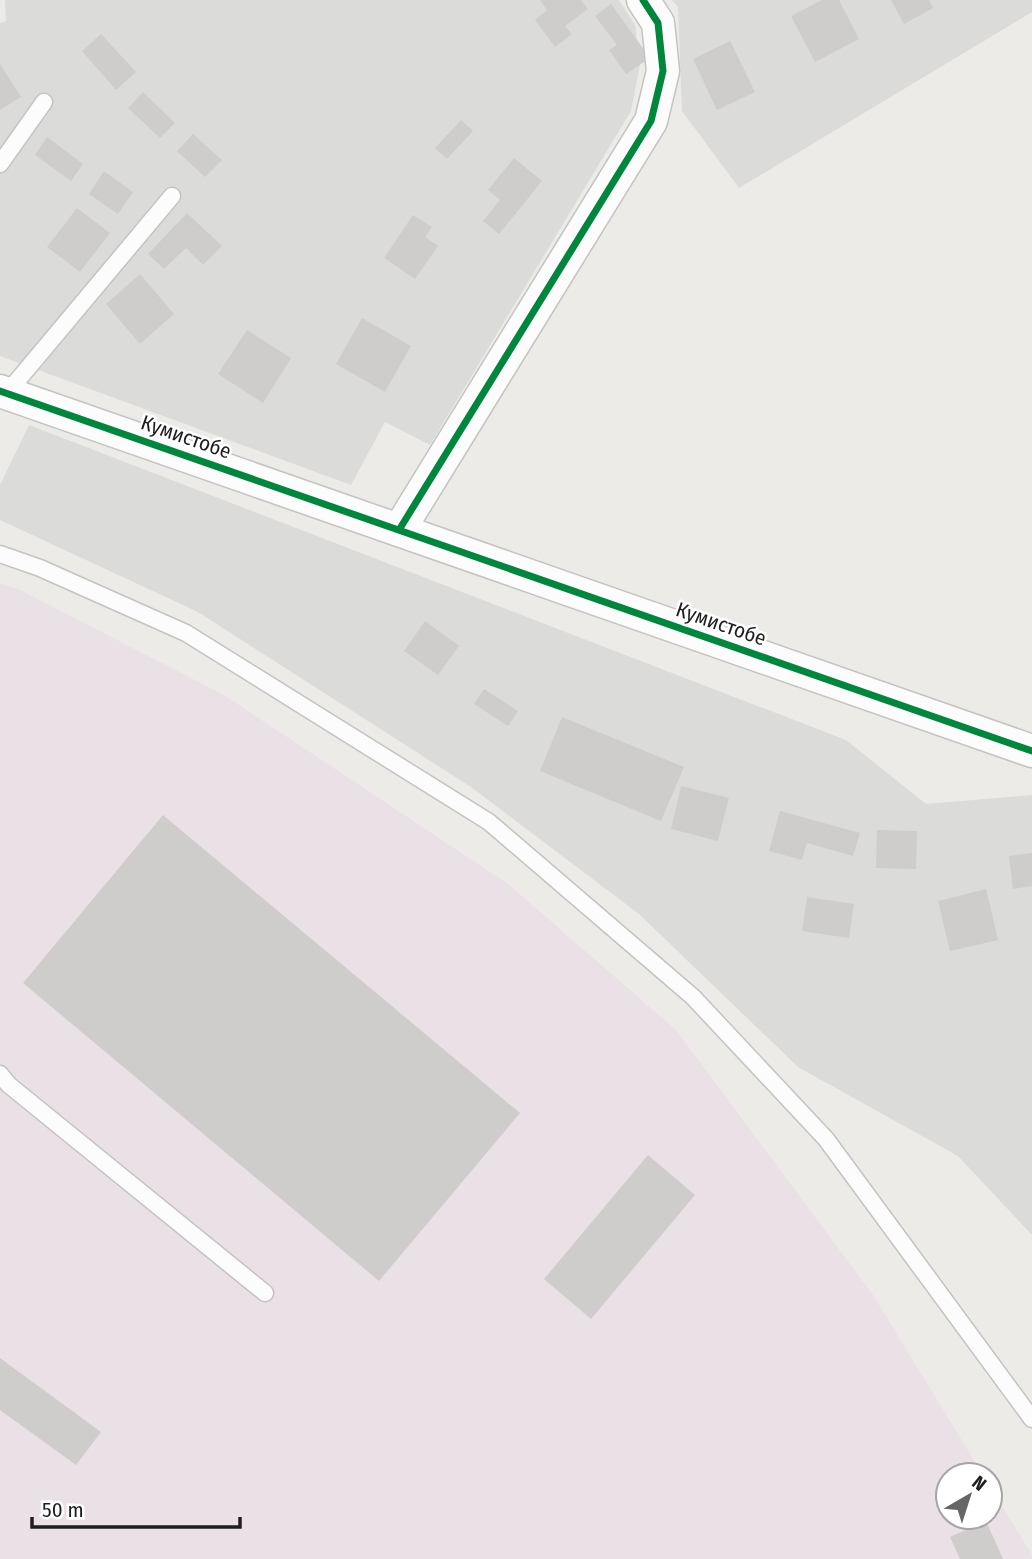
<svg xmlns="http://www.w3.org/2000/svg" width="1032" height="1559" font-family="'Fira Sans Condensed',sans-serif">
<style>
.residential{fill:#dbdbd9}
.industrial{fill:#e9e1e5}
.building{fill:#cfcdcb}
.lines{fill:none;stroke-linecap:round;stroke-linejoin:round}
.lane-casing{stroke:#c3c3c2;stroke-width:19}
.street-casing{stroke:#c3c3c2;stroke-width:35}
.lane{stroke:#fcfcfc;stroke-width:16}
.street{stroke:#fcfcfc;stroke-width:32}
.cycleway-casing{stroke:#fff;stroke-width:11}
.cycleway{stroke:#00873e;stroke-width:7}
.labels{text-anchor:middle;stroke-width:5;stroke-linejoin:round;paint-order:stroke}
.street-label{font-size:21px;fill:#1e1e1e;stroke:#fff}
</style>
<rect width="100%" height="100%" fill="#ecebe8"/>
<path class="residential" d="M5 0H619L635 25 640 65 631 111 430 445 385 422 351 485 0 356V23L6 21Z
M672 0H1032V12L739 188 682 111 678 7Z
M29 425 846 740 926 804 1032 795V1235L958 1156 798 1067 639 914 471 787 198 612 0 520V485Z"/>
<path class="industrial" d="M0 583 20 590 224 695 508 884 676 1030 873 1295 983 1475H948V1517H990V1487L1032 1555V1559H0Z"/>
<path class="building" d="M540 0H581L588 9 565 26 572 34 555 47 535 20 547 10Z
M822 0H839L859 39 815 62 791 16Z
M891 0H929L933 8 904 24Z
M611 4 650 58 626 74 609 50 617 45 595 16Z
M101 34 136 72 116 90 82 51Z
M730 41 755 92 717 110 693 59Z
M0 64 21 97 0 110Z
M143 92 175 123 160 138 128 108Z
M461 120 473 131 447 159 435 148Z
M193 134 222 160 205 177 177 151Z
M47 137 83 164 71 181 35 155Z
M514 158 542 181 499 234 483 221 500 200 488 190Z
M104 171 133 192 118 214 89 194Z
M77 208 110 233 80 272 47 247Z
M187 213 222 246 203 265 186 248 164 269 148 254Z
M413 215 432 227 425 237 438 246 415 279 384 258Z
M140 274 174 314 140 344 106 304Z
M362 318 411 346 385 392 336 364Z
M247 330 291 358 263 403 218 374Z
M425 621 459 646 438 675 404 651Z
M484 689 518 711 508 726 474 704Z
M562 717 684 767 661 821 540 771Z
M681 786 729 798 718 841 671 829Z
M780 811 860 833 853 856 807 843 802 860 769 851Z
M163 815 520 1113 379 1281 23 983Z
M877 830 917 831 916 869 876 868Z
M1032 853V886L1013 889 1009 856Z
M986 889 998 940 950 951 938 901Z
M807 897 854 904 849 938 802 931Z
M648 1155 695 1195 591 1319 544 1279Z
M0 1358 101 1432 76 1465 0 1410Z
M986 1521 1003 1559H960L950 1537Z"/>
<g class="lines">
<defs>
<path id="lane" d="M0 164 44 102
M7 393 172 196
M0 554 40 568 186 633 489 822 693 997 826 1139 1032 1419
M0 1074 9 1085 265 1293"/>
<path id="street" d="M0 391 1032 751
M399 530 651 121 663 71 658 23 643 0"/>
</defs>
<use href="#lane" class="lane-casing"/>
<use href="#street" class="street-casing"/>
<use href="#lane" class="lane"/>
<use href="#street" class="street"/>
<defs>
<path id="cycleway" d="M0 391 1032 751
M399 530 651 121 663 71 658 23 643 0"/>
</defs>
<use href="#cycleway" class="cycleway-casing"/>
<use href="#cycleway" class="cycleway"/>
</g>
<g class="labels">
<g class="street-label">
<text transform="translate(186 437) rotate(19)" y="7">Кумистобе</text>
<text transform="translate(721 624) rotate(19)" y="7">Кумистобе</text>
</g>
</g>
<g transform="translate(969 1496) rotate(39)"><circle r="33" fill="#ffffff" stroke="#a5a5a5" stroke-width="2"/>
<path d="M0-5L12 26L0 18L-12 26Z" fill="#666665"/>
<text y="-10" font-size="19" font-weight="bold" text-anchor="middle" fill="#1e1e1e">N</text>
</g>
<path d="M32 1517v10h208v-10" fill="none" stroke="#1e1e1e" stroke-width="3.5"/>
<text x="42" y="1517" font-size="21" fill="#1e1e1e" stroke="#ffffff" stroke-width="5" paint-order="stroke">50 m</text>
</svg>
